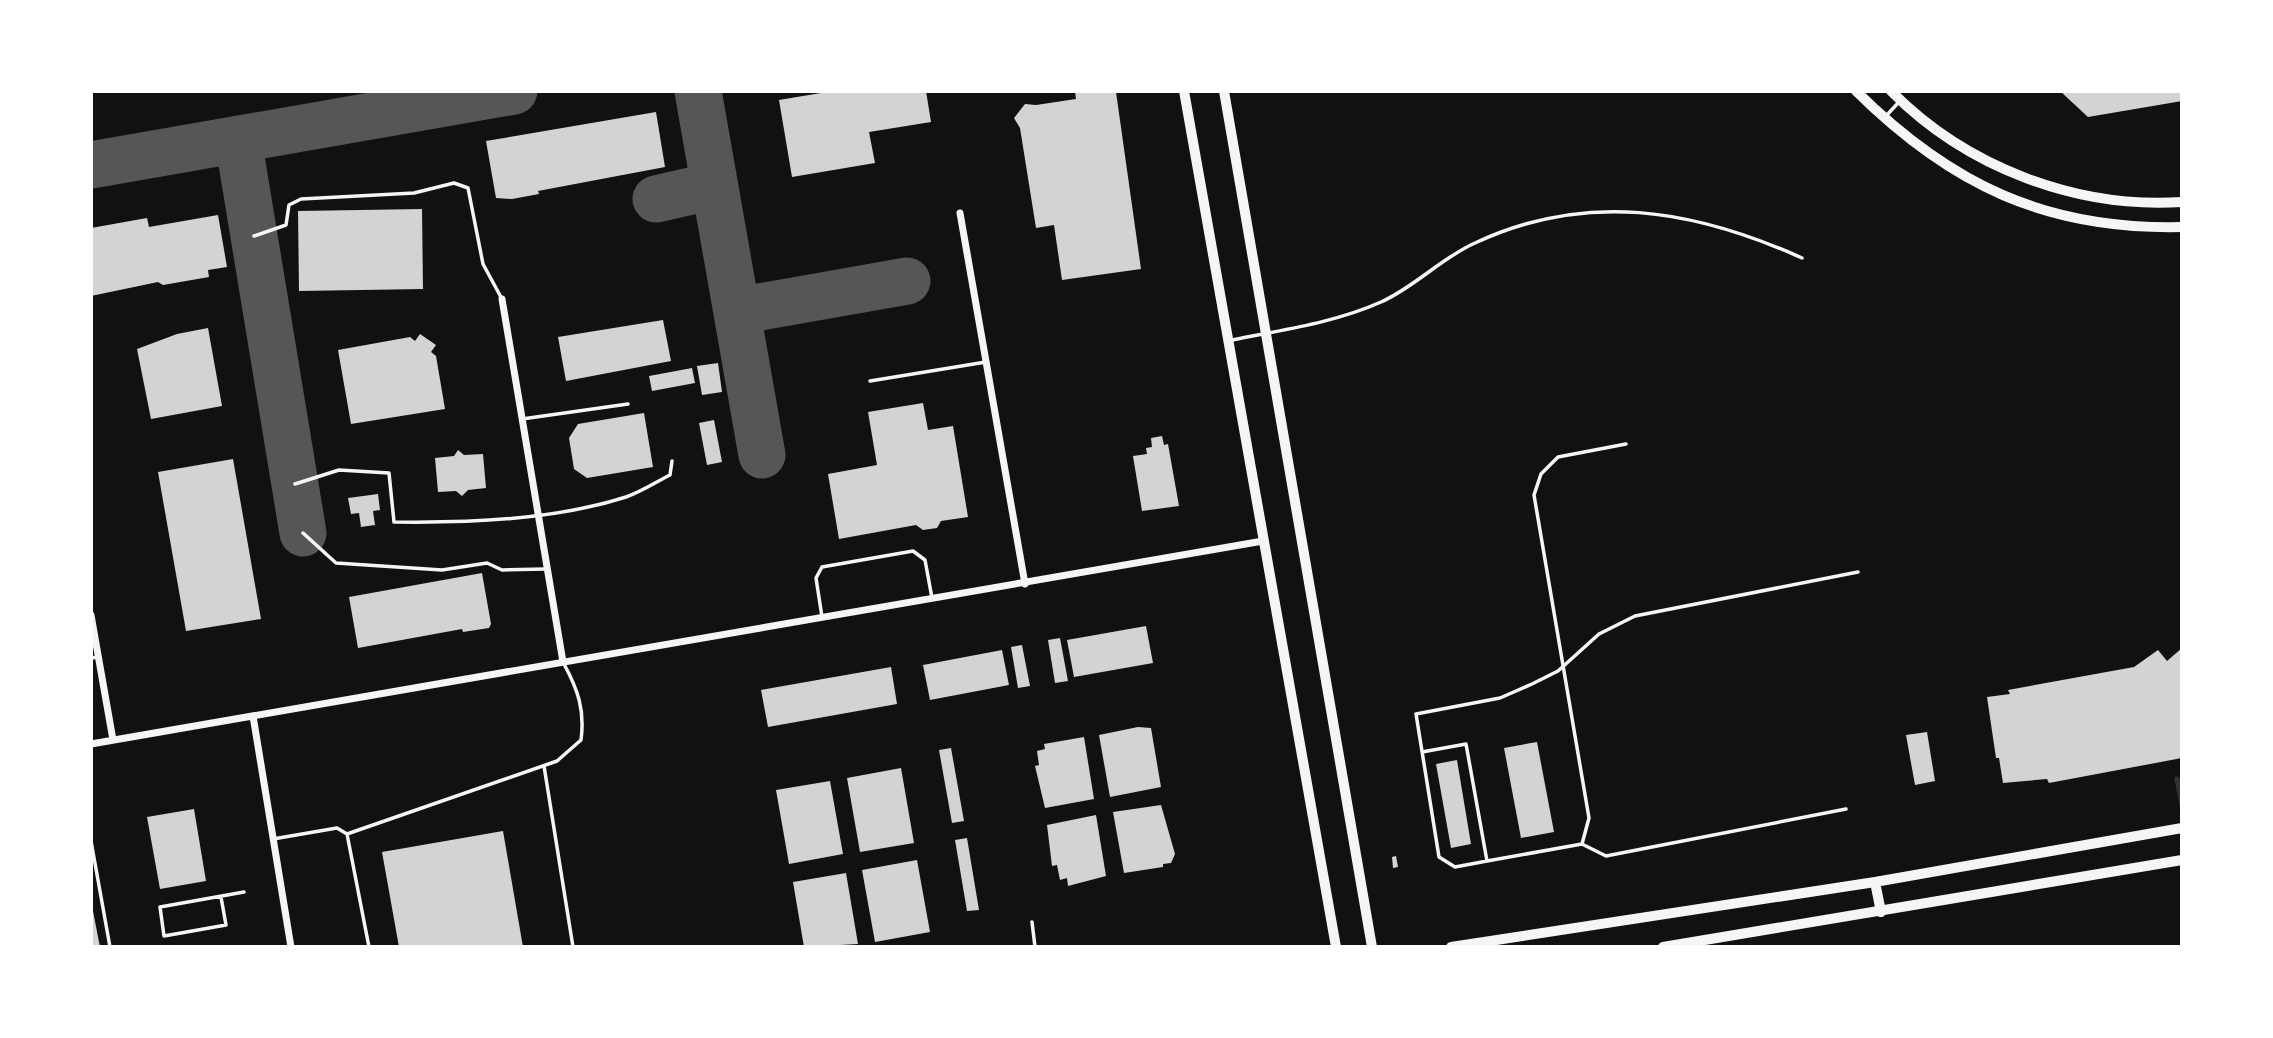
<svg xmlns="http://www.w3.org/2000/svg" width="2273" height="1038" font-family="'Asap Condensed',sans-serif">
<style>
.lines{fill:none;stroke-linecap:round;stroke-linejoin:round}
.stream{stroke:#333;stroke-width:5}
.taxiway{stroke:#565656;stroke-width:47}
.building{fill:#d3d3d3}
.service{stroke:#f5f5f5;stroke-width:3.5}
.minor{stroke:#f5f5f5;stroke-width:7}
.tertiary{stroke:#f5f5f5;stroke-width:10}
.secondary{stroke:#f5f5f5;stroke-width:10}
</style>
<rect width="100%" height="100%" fill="#111"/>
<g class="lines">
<path class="stream" d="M2177 779 2182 805"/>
<path class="taxiway" d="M698 91 762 455
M238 139 303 533
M91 165 514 91
M656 199 704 188 713 175
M737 311 907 281"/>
</g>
<path class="building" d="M833 91H926L931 122 869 132 875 163 792 177 779 100Z
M1075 91 1116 92 1141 269 1062 280 1054 225 1036 228 1020 128 1014 118 1025 104 1036 105 1076 99Z
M2060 91H2182V101L2088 117Z
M656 112 665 167 538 191 539 194 512 199 496 198 486 141Z
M422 209 423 289 299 291 298 211Z
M218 215 227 267 208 270 209 277 163 285 158 282 91 296V228L147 218 149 227Z
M663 320 671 361 566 381 558 337Z
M208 328 222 406 151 419 137 349 177 334Z
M420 334 436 345 431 352 436 356 445 409 351 424 338 350 410 337 415 341Z
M718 363 722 392 702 395 697 366Z
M692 368 695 383 652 391 649 376Z
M923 403 928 430 953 426 968 517 941 521 937 528 923 530 916 525 839 539 828 474 877 465 868 412Z
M644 413 653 467 587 478 574 469 569 438 578 424Z
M714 420 722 462 707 465 699 423Z
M1162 436 1164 445 1168 444 1179 506 1142 511 1133 456 1147 454 1146 448 1152 447 1151 438Z
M458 450 464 455 483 454 486 488 468 490 462 496 456 491 438 492 435 458 454 456Z
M233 459 261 619 186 631 158 472Z
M378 494 380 510 373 511 375 525 361 527 359 513 351 514 348 498Z
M482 573 491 624 489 628 463 632 462 629 358 648 349 597Z
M1146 626 1153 663 1074 677 1067 640Z
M1060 638 1068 681 1055 683 1048 640Z
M1022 645 1030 686 1018 688 1011 647Z
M2182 648V758L2049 783 2047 779 2003 783 1999 758H1996L1987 697 2010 694 2008 690 2134 667 2158 650 2167 661Z
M1002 650 1009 685 930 700 923 665Z
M891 667 897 704 768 727 761 690Z
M1138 727 1151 728 1161 787 1110 797 1099 735Z
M1927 732 1935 781 1915 785 1906 735Z
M1084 737 1094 799 1045 808 1035 766 1039 765 1037 751 1045 749 1044 744Z
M1537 742 1554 832 1521 838 1504 748Z
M951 748 964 821 952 823 939 750Z
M1457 760 1471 844 1451 848 1436 764Z
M901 768 914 843 860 852 847 778Z
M830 781 843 854 789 864 776 790Z
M1161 805 1175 854 1171 863 1163 864V867L1124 873 1113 812Z
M194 809 206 881 160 889 147 817Z
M1096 815 1106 876 1068 886 1067 878 1060 880 1057 865 1052 866 1047 825Z
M503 831 523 947H399L382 852Z
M967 838 979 910 967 911 955 840Z
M1396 856 1398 867 1393 868 1392 857Z
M917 860 930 932 875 942 862 870Z
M846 873 858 944 804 947 793 882Z
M91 906H92L100 947H91Z"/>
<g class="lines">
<path class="service" d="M1885 117 1899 102
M254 236 286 225 289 205 301 199 414 193 454 183 468 188 483 264 502 299
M1232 340C1281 330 1334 323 1381 302 1415 287 1441 258 1475 243 1586 191 1693 209 1802 258
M870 381 986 362
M522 419 628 404
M295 484 339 470 389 473 394 522C469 523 554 520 626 497 641 492 656 482 670 475L672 461
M303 533 336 563 442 570 487 563 502 570 546 569
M822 617 816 578 822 567 913 551 925 560 932 598
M91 658 98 657
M1422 752 1466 744 1487 861 1582 844 1606 856 1846 809
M544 766 573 947
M347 834 557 761 581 740C585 710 578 690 564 664
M273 839 337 828 347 834 369 947
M91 841 110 947
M1582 844 1589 818 1534 495 1541 474 1558 457 1626 444
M1487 861 1455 867 1439 857 1416 714 1500 698 1532 684 1558 671 1599 634 1635 616 1858 572
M221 897 226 925 164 936 160 907 244 892
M1032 922 1035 947"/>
<path class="minor" d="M960 213 1025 584
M502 299 563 662
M91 615 113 740
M253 716 291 947
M91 744 1263 541"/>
<path class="tertiary" d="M1856 91C1951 185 2046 230 2182 227
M1891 91C1966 167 2076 209 2182 202"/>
<path class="secondary" d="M1184 91 1336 947
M1224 91 1372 947
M1875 882 1881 912
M1451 947 1875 882 2182 828
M1663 947 2182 860"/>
</g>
<rect width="2273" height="1038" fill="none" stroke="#ffffff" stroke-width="186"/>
</svg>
